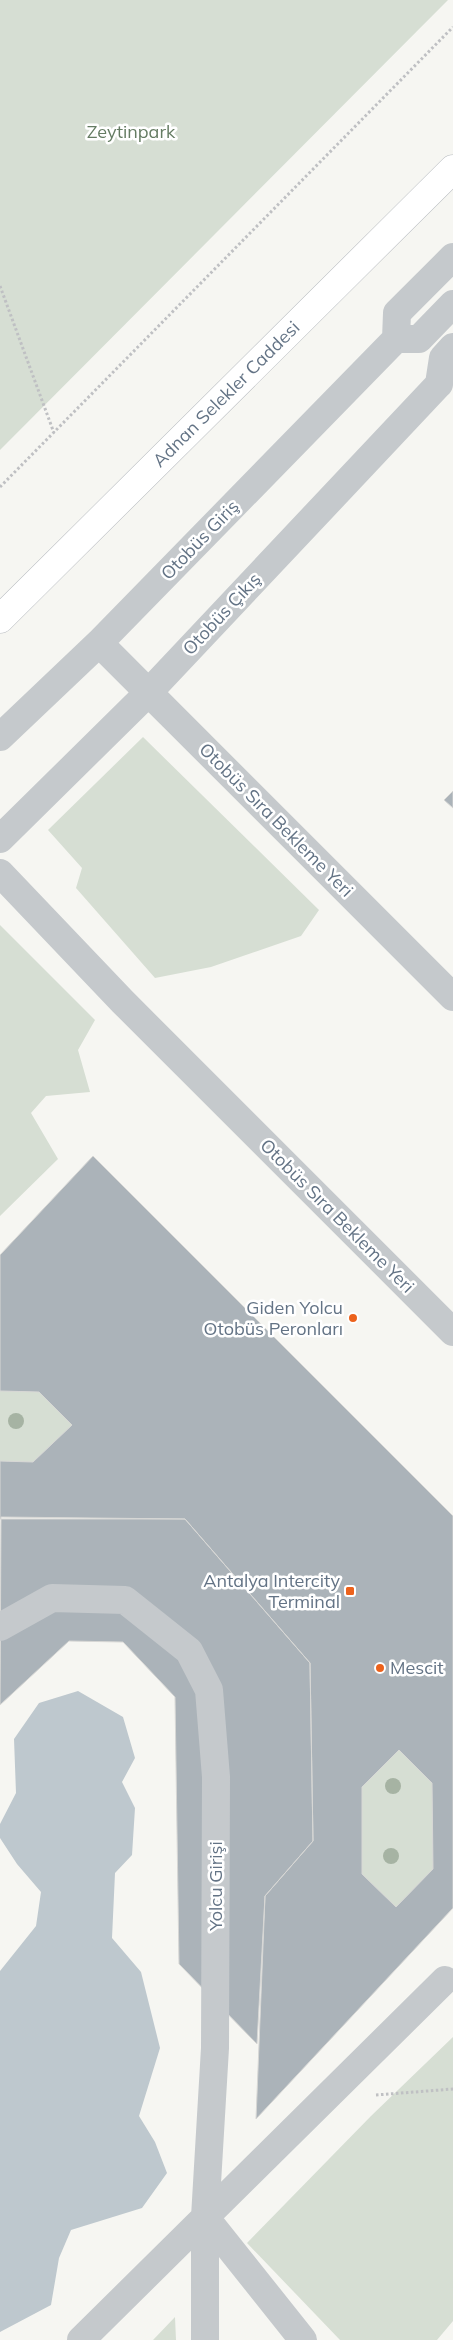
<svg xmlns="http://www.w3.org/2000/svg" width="453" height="2340" font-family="Mulish,sans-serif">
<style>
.green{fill:#d6ded3}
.water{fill:#bec8ce}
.building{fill:#abb3b9;stroke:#d7d7d5;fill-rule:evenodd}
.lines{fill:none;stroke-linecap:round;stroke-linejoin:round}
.major-casing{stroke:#b8bcc0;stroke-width:29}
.path{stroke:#bfc0c3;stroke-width:3;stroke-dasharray:2.5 2.5;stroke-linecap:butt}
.minor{stroke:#c5c9cc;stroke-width:28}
.major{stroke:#fff;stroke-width:28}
.tree{fill:#a6b3a3}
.poi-dot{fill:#ec621c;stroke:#fff;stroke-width:2}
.labels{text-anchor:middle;stroke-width:5;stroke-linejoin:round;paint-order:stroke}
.park-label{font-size:18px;fill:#657c63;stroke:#fff}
.street-label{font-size:18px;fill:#637385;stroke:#fff}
.poi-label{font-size:18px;fill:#637385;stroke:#fff;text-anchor:end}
</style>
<rect width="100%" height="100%" fill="#f6f6f2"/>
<path class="green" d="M0 0H448L0 450Z
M143 737 319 910 301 936 211 967 155 978 76 888 82 868 48 830Z
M0 925 95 1020 78 1050 90 1092 46 1096 31 1113 58 1159 0 1216Z
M0 1391 39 1392 72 1425 33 1462 0 1461Z
M399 1750 432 1783 433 1869 396 1907 362 1874V1787Z
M453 2037V2321L437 2340H340L247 2243 371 2116Z
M175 2317 176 2340H153Z"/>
<path class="water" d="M78 1691 123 1717 135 1758 122 1782 135 1808 132 1855 115 1873 112 1938 141 1972 160 2048 139 2116 155 2142 167 2173 142 2208 71 2230 59 2258 51 2305 0 2332V1971L36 1926 41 1892 17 1864 0 1838V1824L16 1793 14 1739 39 1703Z"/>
<path class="building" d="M453 791V808L444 800Z
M93 1156 453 1516V1908L256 2119 265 1896 313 1841 310 1663 185 1519H0V1461L33 1462 72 1425 39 1392 0 1391V1255ZM399 1750 432 1783 433 1869 396 1907 362 1874V1787Z
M1 1517 185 1519 310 1663 313 1841 265 1896 257 2044 179 1964 175 1697 123 1642 69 1641 0 1705Z"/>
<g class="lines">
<defs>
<g id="major">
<path id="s1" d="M0 619 453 169"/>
</g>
</defs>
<use href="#major" class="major-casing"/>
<path class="path" d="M0 286 54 433
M0 487 453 27
M376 2095 453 2089"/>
<path class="minor" d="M396 339 397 313 453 257
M396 339H419L453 304
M439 384 443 358 453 347
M99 643 453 997
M0 737 99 643 396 339
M0 839 148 693 439 384
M0 873 123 1002 453 1332
M0 1627 52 1598 125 1600 189 1651 209 1690 216 1777 215 2048 205 2217V2340
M205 2217 303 2340
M81 2340 445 1980"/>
<use href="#major" class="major"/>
</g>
<g class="tree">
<circle cx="16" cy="1421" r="8"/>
<circle cx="393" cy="1786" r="8"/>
<circle cx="391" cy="1856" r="8"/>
</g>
<g class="poi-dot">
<circle cx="353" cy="1318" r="5"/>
<rect x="345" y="1586" width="10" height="10" rx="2.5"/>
<circle cx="380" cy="1668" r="5"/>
</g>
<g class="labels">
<g class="park-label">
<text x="131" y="138">Zeytinpark</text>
</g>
<g class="street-label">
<text dy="6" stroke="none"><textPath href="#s1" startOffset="319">Adnan Selekler Caddesi</textPath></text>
<text transform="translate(200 540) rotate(-46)" y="6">Otobüs Giriş</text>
<text transform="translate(222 614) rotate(-47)" y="6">Otobüs Çıkış</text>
<text transform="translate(276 820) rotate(45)" y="6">Otobüs Sıra Bekleme Yeri</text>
<text transform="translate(337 1216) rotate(45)" y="6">Otobüs Sıra Bekleme Yeri</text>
<text transform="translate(216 1886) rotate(-90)" y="6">Yolcu Girişi</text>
</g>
<g class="poi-label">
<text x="343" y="1314">Giden Yolcu<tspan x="343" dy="21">Otobüs Peronları</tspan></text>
<text x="340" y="1587">Antalya Intercity<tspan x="340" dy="21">Terminal</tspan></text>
<text x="390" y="1674" text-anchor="start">Mescit</text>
</g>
</g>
</svg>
